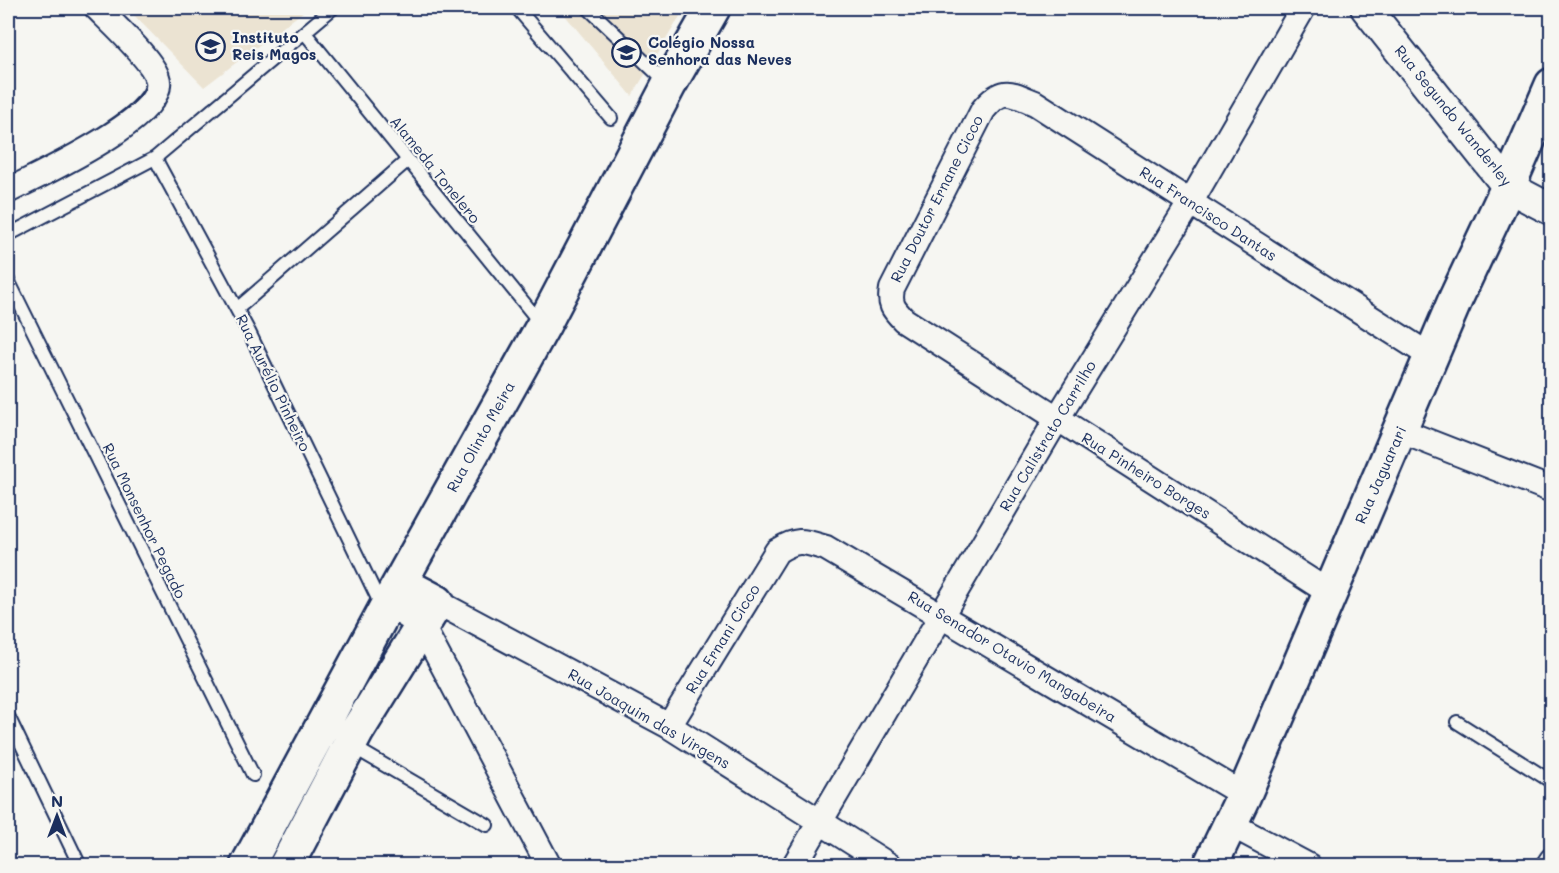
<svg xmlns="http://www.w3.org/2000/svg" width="1559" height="873" font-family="Mali,sans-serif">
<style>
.built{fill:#ebe3d2}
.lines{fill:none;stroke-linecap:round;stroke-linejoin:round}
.service-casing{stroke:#1b2f5e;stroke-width:16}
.minor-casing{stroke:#1b2f5e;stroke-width:28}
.tertiary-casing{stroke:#1b2f5e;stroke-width:34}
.secondary-casing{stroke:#1b2f5e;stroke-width:38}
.service{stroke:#f6f6f2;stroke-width:12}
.minor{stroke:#f6f6f2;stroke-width:24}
.tertiary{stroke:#f6f6f2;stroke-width:30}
.secondary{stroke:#f6f6f2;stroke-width:33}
.labels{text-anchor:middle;stroke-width:4.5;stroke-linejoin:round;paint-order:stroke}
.poi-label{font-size:15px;font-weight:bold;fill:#1b2f5e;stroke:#f6f6f2;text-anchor:start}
.street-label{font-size:15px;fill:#1b2f5e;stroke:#f6f6f2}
</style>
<rect width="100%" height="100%" fill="#f6f6f2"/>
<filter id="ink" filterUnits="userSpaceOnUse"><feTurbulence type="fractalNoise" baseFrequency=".0167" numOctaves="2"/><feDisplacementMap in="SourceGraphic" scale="12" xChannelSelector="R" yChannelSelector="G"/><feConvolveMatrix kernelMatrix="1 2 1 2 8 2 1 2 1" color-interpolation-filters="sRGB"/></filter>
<g filter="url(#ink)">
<path class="built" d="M127 8H308L204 87Z
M559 8H685L632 96Z"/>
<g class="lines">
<defs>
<path id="service" d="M517 8 611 118
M588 8 668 84
M305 33 542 325
M155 158 249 332 382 607
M8 235 155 158 333 8
M8 280 253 775
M237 309 408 160
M8 716 80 866
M1457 722 1552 782
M350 745 487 825"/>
<path id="minor" d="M8 191C36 176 172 116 157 77 151 59 112 23 97 8
M1401 431 1552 490
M1330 593 904 320C893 309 889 304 892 289L983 110C1003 86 1010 93 1035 103L1432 357
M437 602 669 726 890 866
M388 604 422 626 549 866
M669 726 777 551C798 538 803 541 826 548L1244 795
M1230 824 1309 866
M794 866 1057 419 1190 203 1303 8
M1548 866 1552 860"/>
<path id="tertiary" d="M1366 8 1508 187 1552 210"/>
<path id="secondary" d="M247 866 388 604 543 326 669 85 713 8
M286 866 357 731 437 602 401 583
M1210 866 1244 795 1456 298 1508 187 1552 85"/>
</defs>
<use href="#service" class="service-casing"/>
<use href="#minor" class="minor-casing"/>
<use href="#tertiary" class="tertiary-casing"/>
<use href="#secondary" class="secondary-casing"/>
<use href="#service" class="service"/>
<use href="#minor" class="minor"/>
<use href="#tertiary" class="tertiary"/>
<use href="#secondary" class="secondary"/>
</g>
</g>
<defs>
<symbol id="school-ring" viewBox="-11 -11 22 22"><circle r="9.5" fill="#f6f6f2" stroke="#1b2f5e" stroke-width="1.5"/><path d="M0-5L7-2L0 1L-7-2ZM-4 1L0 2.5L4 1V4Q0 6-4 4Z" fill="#1b2f5e"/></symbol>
</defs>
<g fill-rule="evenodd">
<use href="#school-ring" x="194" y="30" width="33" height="33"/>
<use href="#school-ring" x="610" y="36" width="33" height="33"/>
</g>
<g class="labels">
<g class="poi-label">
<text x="232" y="43">Instituto<tspan x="232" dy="17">Reis Magos</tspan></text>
<text x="648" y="48">Colégio Nossa<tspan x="648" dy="17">Senhora das Neves</tspan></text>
</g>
<g class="street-label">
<text transform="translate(1453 116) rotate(51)" y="5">Rua Segundo Wanderley</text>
<text transform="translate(435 170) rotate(51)" y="5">Alameda Tonelero</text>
<text transform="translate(937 199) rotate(-63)" y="5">Rua Doutor Ernane Cicco</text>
<text transform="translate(1208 214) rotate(33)" y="5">Rua Francisco Dantas</text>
<text transform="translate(273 383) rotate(64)" y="5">Rua Aurélio Pinheiro</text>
<text transform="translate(1048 436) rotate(-59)" y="5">Rua Calistrato Carrilho</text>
<text transform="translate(481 437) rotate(-61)" y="5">Rua Olinto Meira</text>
<text transform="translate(1381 475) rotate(-66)" y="5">Rua Jaguarari</text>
<text transform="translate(1146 476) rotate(32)" y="5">Rua Pinheiro Borges</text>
<text transform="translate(144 521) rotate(64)" y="5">Rua Monsenhor Pegado</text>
<text transform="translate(723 639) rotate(-58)" y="5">Rua Ernani Cicco</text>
<text transform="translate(1012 657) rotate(31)" y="5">Rua Senador Otavio Mangabeira</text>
<text transform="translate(649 719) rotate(30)" y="5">Rua Joaquim das Virgens</text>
</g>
</g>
<rect width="1559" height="873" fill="none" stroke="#f6f6f2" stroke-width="30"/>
<rect x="15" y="15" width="1529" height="843" fill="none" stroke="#1b2f5e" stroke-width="2" filter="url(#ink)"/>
<g transform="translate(57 816)" stroke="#f6f6f2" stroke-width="4.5" paint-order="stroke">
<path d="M0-4.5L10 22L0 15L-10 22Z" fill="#1b2f5e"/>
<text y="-9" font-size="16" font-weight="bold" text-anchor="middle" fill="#1b2f5e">N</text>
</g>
</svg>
